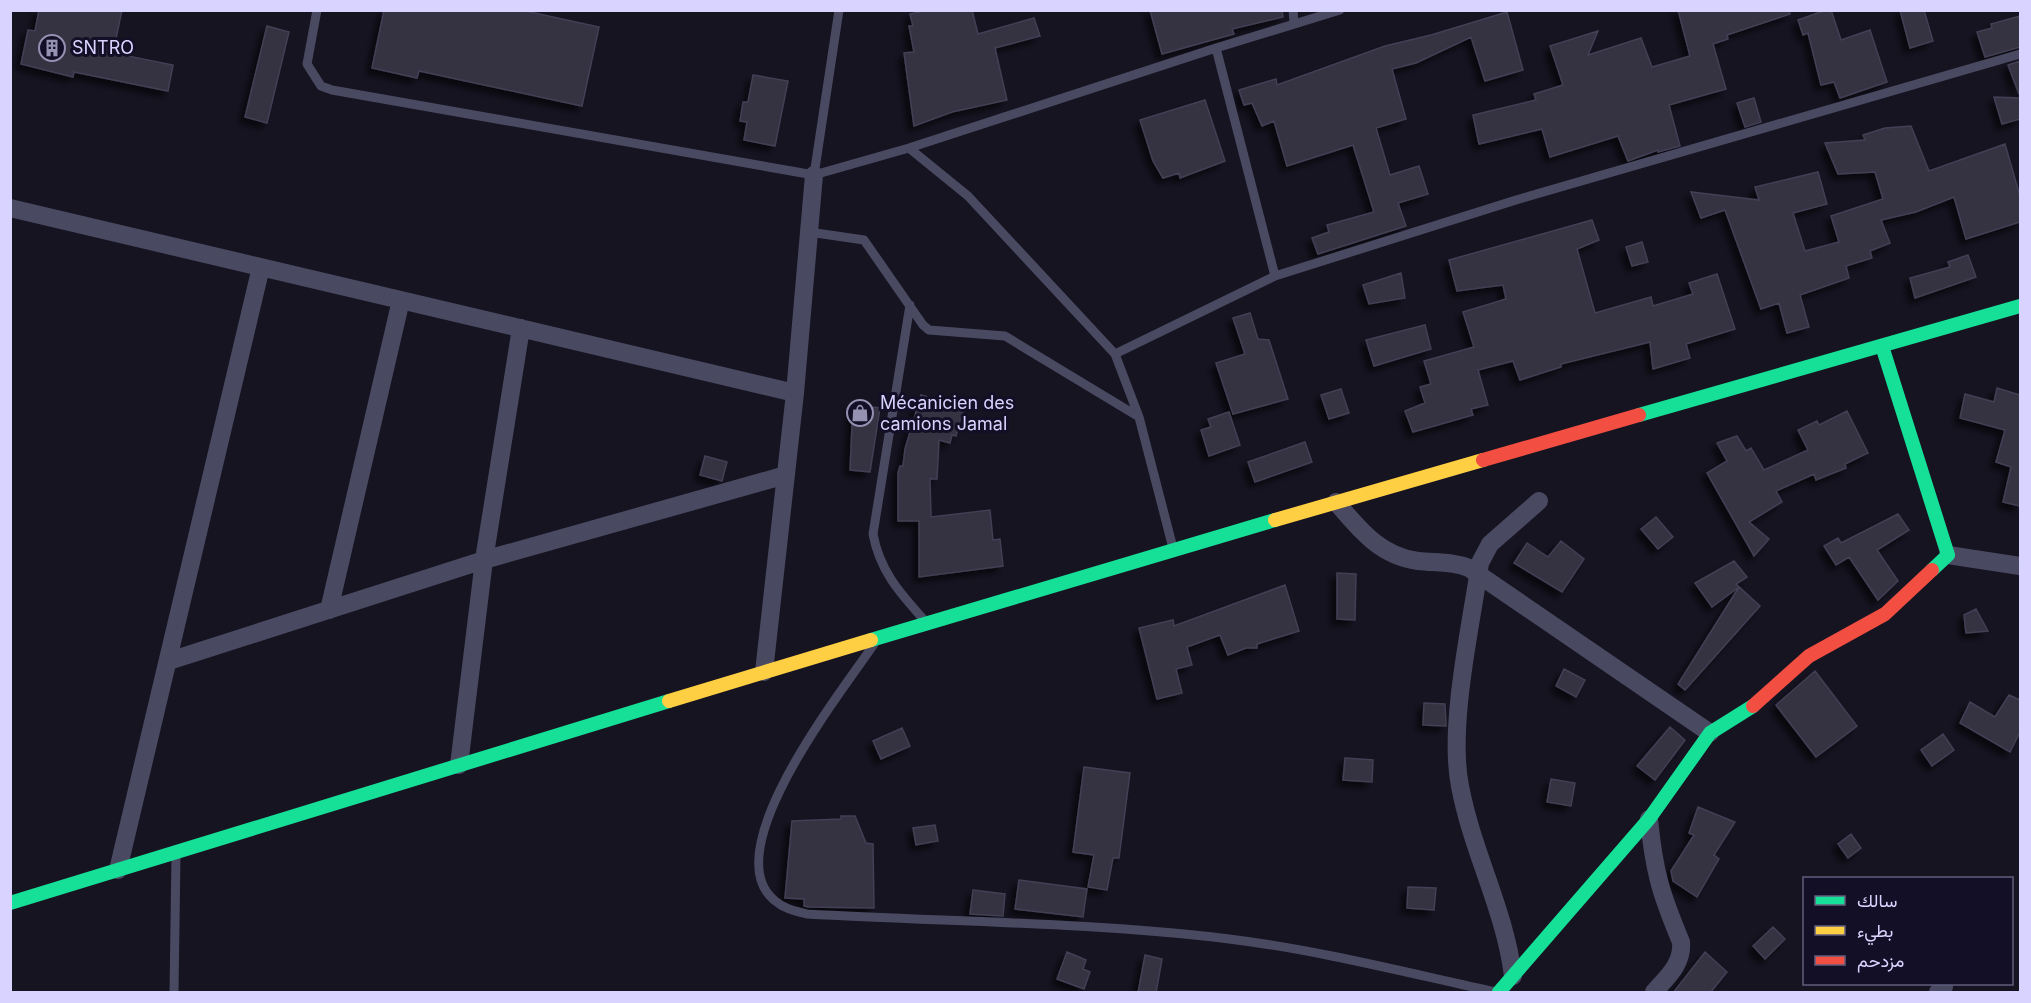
<svg xmlns="http://www.w3.org/2000/svg" width="2031" height="1003" font-family="Inter,Vazirmatn,sans-serif">
<style>
.building{fill:#343243;stroke:#433f54;stroke-width:1.5;filter:url(#shadow)}
.lines{fill:none;stroke-linecap:round;stroke-linejoin:round}
.lane{stroke:#4a4962;stroke-width:9}
.street{stroke:#4a4962;stroke-width:18}
.fast{stroke:#16e098;stroke-width:14}
.slow{stroke:#ffcf43;stroke-width:14}
.jam{stroke:#f24e42;stroke-width:14}
.labels{text-anchor:middle;stroke-width:6;stroke-linejoin:round;paint-order:stroke}
.poi-label{font-size:18px;fill:#d9d4ff;stroke:#130f26;text-anchor:start}
</style>
<defs>
<filter id="shadow"><feDropShadow dx="-5.5" dy="5.5" stdDeviation="3" flood-color="#0009"/></filter>
</defs>
<rect width="100%" height="100%" fill="#161421"/>
<path class="building" d="M39 10H122L113 53 173 65 168 91 74 72 73 77 21 64 28 30 35 31Z
M384 10H521L599 27 582 106 419 71 417 78 372 68Z
M928 10H972L978 34 1034 18 1040 36 995 48 1007 100 952 112 914 126 904 53 914 52 909 26H913L910 14Z
M1150 10H1282L1283 17 1232 29 1234 34 1162 54Z
M1678 10H1789L1790 14 1727 35 1728 39 1713 44 1726 89 1669 105 1680 146 1658 152V150L1628 161 1618 136 1550 157 1542 129 1479 144 1473 115 1536 100 1534 94 1563 85 1550 46 1598 31 1588 55 1641 38 1652 67 1690 56Z
M1826 10H1831L1841 40 1870 30 1887 82 1840 98 1834 82 1821 85 1808 33 1803 35 1798 20Z
M1900 10H1924L1933 41 1910 48Z
M1507 12 1523 70 1485 81 1471 37 1416 63 1392 69 1406 119 1376 128 1390 175 1419 166 1428 194 1398 203 1406 226 1318 254 1312 238 1329 232 1327 225 1374 212 1353 145 1287 166 1274 121 1262 126 1252 103 1244 105 1239 90 1276 79 1277 85 1385 46 1431 35Z
M2020 16V47L1985 57 1977 32 1992 28 1991 24Z
M267 26 289 32 267 123 245 117Z
M2020 61V93L2019 94 2008 65Z
M753 75 788 81 775 146 744 140 747 122 740 121 743 102H748Z
M1994 97 2020 98V119L2002 124Z
M1754 98 1761 122 1745 127 1737 103Z
M1205 100 1225 161 1180 178 1179 173 1163 178 1153 161 1140 120Z
M1911 126 1929 171 2005 144 2020 196V222L1966 239 1954 197 1916 212 1881 220 1890 243 1870 251 1872 258 1846 266 1849 278 1800 295 1809 327 1787 333 1779 303 1761 309 1725 210 1701 218 1691 192 1759 200 1755 187 1818 172 1827 204 1793 213 1805 251 1839 242 1831 216 1883 199 1875 172 1838 174 1825 143 1865 140 1863 135 1885 128Z
M1592 220 1599 240 1577 249 1595 313 1651 297 1653 306 1693 294 1689 283 1717 274 1735 329 1686 344 1690 358 1653 369 1650 342 1561 364V367L1520 380 1513 361 1478 370 1488 405 1471 409 1473 415 1413 432 1405 411 1425 403 1420 387 1431 384 1424 361 1474 347 1463 312 1506 299 1503 285 1457 291 1449 260Z
M1642 242 1648 262 1632 266 1626 247Z
M1968 255 1976 277 1915 298 1910 278 1950 267 1948 262Z
M1401 273 1405 298 1369 304 1363 285Z
M1250 313 1258 339 1269 340 1288 399 1233 414 1216 363 1245 354 1233 318Z
M1425 325 1431 349 1374 366 1366 340Z
M1997 388 2020 395V506L2003 502 2011 467 1996 462 2005 430 1960 418 1965 394 1994 402Z
M1341 389 1349 413 1329 419 1321 395Z
M921 395 964 407 956 436 952 435 950 443 939 440 937 479H930L931 517 990 510 993 540 1000 539 1003 566 919 577V521H898V473L900 466H903L905 449Z
M853 405 880 408 870 472 850 470Z
M1847 411 1868 453 1845 464 1846 468 1816 480 1814 474 1776 491 1782 502 1749 522 1769 539 1754 556 1707 473 1727 461 1717 443 1737 436 1746 451 1751 448 1764 470 1808 450 1798 430 1817 421 1819 425Z
M1229 412 1240 445 1209 456 1201 430 1211 427 1208 419Z
M1305 442 1312 462 1255 482 1248 462Z
M705 456 727 462 722 481 700 475Z
M1898 514 1909 530 1877 550 1898 581 1878 600 1849 557 1836 565 1824 546 1838 538 1841 543Z
M1656 517 1673 537 1658 549 1641 529Z
M1561 541 1584 559 1562 592 1514 563 1527 543 1548 557Z
M1734 561 1747 577 1736 584 1760 606 1685 690 1678 684 1739 587 1712 607 1695 583Z
M1337 573 1356 574 1355 620 1337 619Z
M1285 585 1299 631 1257 644V648H1246L1228 655 1220 635 1187 647 1192 665 1176 669 1182 693 1157 699 1139 628 1173 620 1174 626Z
M1976 609 1988 631 1966 633 1964 615Z
M1564 669 1585 680 1576 697 1556 686Z
M1815 671 1857 726 1816 757 1776 705Z
M2009 695 2020 700V732L2010 752 1960 723 1970 702 1995 717Z
M1424 703 1445 704 1446 726 1423 725Z
M1670 727 1685 740 1655 780 1637 766Z
M902 728 910 746 881 759 873 741Z
M1943 734 1954 750 1932 766 1921 750Z
M1345 758 1373 760 1372 782 1343 780Z
M1084 767 1130 773 1119 858H1113L1107 890 1088 887 1094 855 1073 852Z
M1551 779 1575 783 1571 806 1547 802Z
M1698 807 1735 822 1714 855 1719 859 1697 897 1673 881 1671 871 1694 835 1689 833Z
M841 816H855L866 843 873 844 874 908 808 907 804 906V899L785 898 792 821 841 819Z
M935 825 938 841 916 845 913 828Z
M1851 834 1861 848 1848 858 1838 844Z
M1019 880 1087 889 1083 917 1015 909Z
M1408 887 1436 888 1434 910 1407 908Z
M973 890 1005 894 1003 916 970 914Z
M1773 927 1785 939 1765 959 1753 946Z
M1067 952 1086 960 1083 969 1090 972 1084 989 1057 979Z
M1705 952 1727 972 1710 993H1673Z
M1145 955 1162 959 1156 993H1138Z"/>
<g class="lines">
<path class="lane" d="M317 10 307 64 321 86 332 90 814 175 909 148 1216 48 1340 10
M1293 10 1294 23
M1216 48 1275 276
M909 148 968 196 1115 354 1139 417 1173 548
M814 175 839 10
M809 232 864 240 923 325 929 330 1005 336 1139 417
M910 305 873 534C880 572 901 594 925 621
M1115 354 1275 276 1516 200 2020 54
M874 644C843 690 715 850 774 900 784 909 795 911 807 914 947 922 1089 922 1229 939 1319 950 1408 973 1496 992
M174 992 176 855"/>
<path class="street" d="M10 208 795 393
M1336 502C1359 529 1380 556 1418 561 1436 563 1451 561 1469 568L1710 733
M1948 555 2020 566
M329 610 401 300
M169 661 484 560 786 475
M764 672 795 393 814 175
M459 765 484 560 521 328
M1649 819C1654 872 1661 894 1681 942 1683 964 1667 977 1654 992
M118 870 261 267
M1513 976C1505 910 1472 851 1460 786 1448 726 1471 626 1480 563L1490 544 1539 501
M1938 992 1944 987"/>
<path class="fast" d="M1882 346 1948 555 1932 570
M1639 415 2020 306
M871 640 1275 520
M10 903 669 701
M1499 992 1649 819 1710 733 1753 706"/>
<path class="slow" d="M1275 520 1483 460
M669 701 871 640"/>
<path class="jam" d="M1483 460 1639 415
M1753 706 1809 656 1885 614 1932 570"/>
</g>
<defs>
<symbol id="building-ring" viewBox="-11 -11 22 22"><circle r="9.5" fill="#130f26" stroke="#9591b1" stroke-width="1.5"/><path d="M-4-6H4V6H1V3H-1V6H-4ZM-2.5-4.3h1.7v1.8h-1.7ZM.8-4.3h1.7v1.8H.8ZM-2.5-1h1.7V.8h-1.7ZM.8-1h1.7V.8H.8Z" fill="#9591b1"/></symbol>
<symbol id="shop-ring" viewBox="-11 -11 22 22"><circle r="9.5" fill="#130f26" stroke="#9591b1" stroke-width="1.5"/><path d="M-5-2.5h2.3a2.7 3.5 0 0 1 5.4 0H5L5.5 6h-11ZM-1.5-2.5h3a1.5 2.3 0 0 0-3 0Z" fill="#9591b1"/></symbol>
</defs>
<g fill-rule="evenodd">
<use href="#building-ring" x="37" y="33" width="30" height="30"/>
<use href="#shop-ring" x="845" y="398" width="30" height="30"/>
</g>
<g class="labels">
<g class="poi-label">
<text x="72" y="54">SNTRO</text>
<text x="880" y="409">Mécanicien des<tspan x="880" dy="21">camions Jamal</tspan></text>
</g>
</g>
<rect width="2031" height="1003" fill="none" stroke="#d9d4ff" stroke-width="24"/>
<rect x="1803" y="877" width="210" height="108" fill="#130f26" stroke="#625e7d" stroke-width="1.5"/>
<rect x="1815" y="896" width="30" height="9" fill="#16e098" stroke="#625e7d" stroke-width="1.5"/>
<text x="1857" y="907" font-size="18" fill="#d9d4ff">سالك</text>
<rect x="1815" y="926" width="30" height="9" fill="#ffcf43" stroke="#625e7d" stroke-width="1.5"/>
<text x="1857" y="937" font-size="18" fill="#d9d4ff">بطيء</text>
<rect x="1815" y="956" width="30" height="9" fill="#f24e42" stroke="#625e7d" stroke-width="1.5"/>
<text x="1857" y="967" font-size="18" fill="#d9d4ff">مزدحم</text>
</svg>
